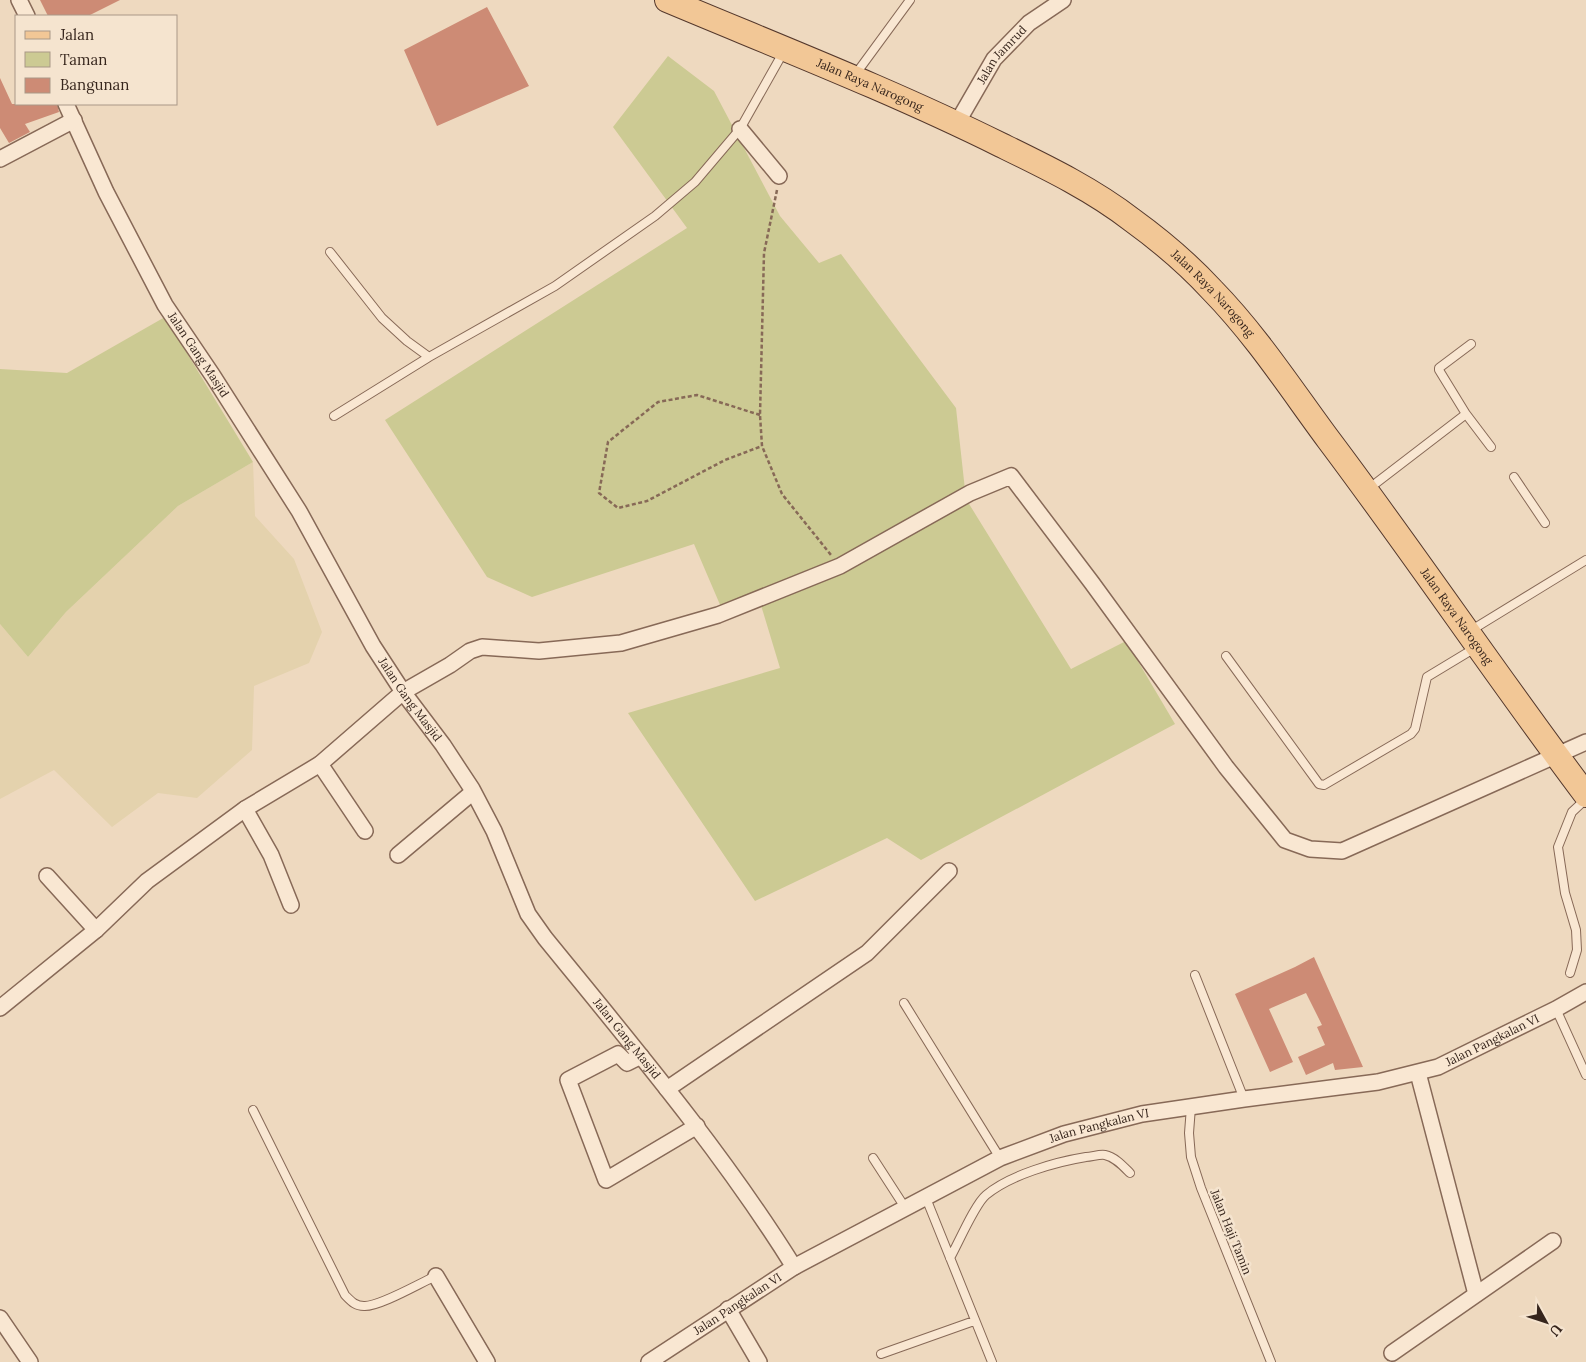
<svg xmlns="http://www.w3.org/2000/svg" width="1586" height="1362" font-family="Lora,serif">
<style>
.farmland{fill:#e4d2ad}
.green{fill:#ccca93}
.building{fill:#cd8b75}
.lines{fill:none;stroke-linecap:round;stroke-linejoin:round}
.service-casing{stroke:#876957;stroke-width:10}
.minor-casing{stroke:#876957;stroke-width:18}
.primary-casing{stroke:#54382c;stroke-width:26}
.path{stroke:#876957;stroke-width:2.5;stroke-dasharray:4 2.5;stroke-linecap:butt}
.service{stroke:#f9e7d2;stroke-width:8}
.minor{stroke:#f9e7d2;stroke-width:15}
.primary{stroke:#f2c796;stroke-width:24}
.labels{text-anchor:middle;stroke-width:5;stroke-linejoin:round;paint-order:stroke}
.street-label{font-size:12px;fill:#36251c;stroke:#f5e4cf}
</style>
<rect width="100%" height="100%" fill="#eed9bf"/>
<path class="farmland" d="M253 462 255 516 294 559 322 632 309 663 254 686 252 750 197 798 158 793 112 827 54 770 0 799V624L28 657 66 612 178 506Z"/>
<path class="green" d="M668 56 714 91 780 216 819 263 841 254 956 408 966 499 1071 669 1126 641 1175 724 921 860 887 838 755 901 628 713 780 668 760 602 721 607 694 544 532 597 487 577 385 420 687 228 613 127Z
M165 317 253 462 178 506 66 612 28 657 0 624V369L67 373Z"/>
<path class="building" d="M40 0H120L88 16H48Z
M487 7 529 86 437 126 404 50Z
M0 78 12 104H57L59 112 25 124 30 132 9 143 0 128Z
M1314 957 1363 1067 1335 1070 1333 1063 1306 1075 1298 1057 1325 1045 1317 1027 1322 1025 1306 993 1269 1009 1293 1062 1270 1072 1235 994 1295 967Z"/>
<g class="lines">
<defs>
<path id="service" d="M855 75 910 0
M330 252 382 318 407 341 429 357
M1466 414 1491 447
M334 416 429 357 555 286 655 216 695 182 740 129 784 51
M1514 477 1545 523
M1367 490 1466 414 1439 370V368L1471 344
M1470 631 1586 560
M1226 656 1319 784 1324 785 1411 734 1415 729 1427 677 1475 648
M1570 973 1577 950 1576 930 1565 893 1558 847 1572 812 1586 799
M1195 975 1244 1099
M904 1003 1000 1158
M1556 1009 1586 1075
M1191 1107 1189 1133 1191 1157 1201 1188 1271 1362
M253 1110 345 1295C351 1301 355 1306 364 1306 379 1307 420 1283 436 1276
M873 1158 906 1209
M926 1198 992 1362
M950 1258C958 1244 975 1204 986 1195 1010 1175 1055 1162 1086 1157 1092 1157 1099 1154 1105 1155 1115 1157 1123 1166 1130 1173
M881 1354 974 1321"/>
<g id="minor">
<path d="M19 0 27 16"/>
<path id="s1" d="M66 104 106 192 165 305 213 376 299 511 373 646 403 692 443 745 472 789 494 831 528 914 545 938C632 1045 721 1150 794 1267"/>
<path id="s2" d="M957 123 994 59 1029 23 1063 0"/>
<path d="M740 129 779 176"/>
<path d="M0 159 74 120"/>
<path d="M320 764 365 831"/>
<path d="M245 809 271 855 291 905"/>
<path d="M398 855 473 792"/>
<path d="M47 876 96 930"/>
<path d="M0 1008 96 930 147 881 245 809 320 764 403 692 450 665 470 651 482 647 539 651 621 643 718 615 840 566 970 493 1011 476 1092 583 1226 767 1285 840 1310 849 1342 851 1586 742"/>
<path d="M641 1056 627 1063 618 1054 568 1080 606 1180 697 1126"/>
<path d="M1418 1073 1476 1294"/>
<path d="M667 1089 867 953 949 871"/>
<path d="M436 1276 487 1362"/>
<path d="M728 1309 759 1362"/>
<path d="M0 1318 30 1362"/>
<path d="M1392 1353 1553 1241"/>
<path id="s3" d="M649 1362 794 1267 1000 1158 1064 1134 1142 1114 1244 1099 1378 1082 1438 1067 1556 1009 1586 992"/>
</g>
<g id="primary">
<path id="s4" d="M667 0C779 47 892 91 1001 145 1046 167 1092 189 1132 220 1161 241 1188 264 1212 290 1256 335 1291 389 1328 439 1416 556 1498 678 1586 795"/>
</g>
</defs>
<use href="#service" class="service-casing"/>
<use href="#minor" class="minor-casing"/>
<use href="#primary" class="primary-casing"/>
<path class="path" d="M777 190 764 253 760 415 762 446 782 494 831 555
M760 415 697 395 658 402 608 442 599 493 618 508 647 501 725 460 762 446"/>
<use href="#service" class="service"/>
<use href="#minor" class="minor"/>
<use href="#primary" class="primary"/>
</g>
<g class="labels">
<g class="street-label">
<text dy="4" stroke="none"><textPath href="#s2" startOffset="82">Jalan Jamrud</textPath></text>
<text dy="4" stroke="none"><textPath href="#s4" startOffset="220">Jalan Raya Narogong</textPath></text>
<text dy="4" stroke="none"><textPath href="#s4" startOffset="625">Jalan Raya Narogong</textPath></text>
<text dy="4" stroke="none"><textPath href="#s1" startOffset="284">Jalan Gang Masjid</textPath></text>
<text dy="4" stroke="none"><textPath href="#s4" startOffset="1030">Jalan Raya Narogong</textPath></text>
<text dy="4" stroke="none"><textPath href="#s1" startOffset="689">Jalan Gang Masjid</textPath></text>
<text dy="4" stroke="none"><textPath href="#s1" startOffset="1094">Jalan Gang Masjid</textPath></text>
<text dy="4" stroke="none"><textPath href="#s3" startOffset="916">Jalan Pangkalan VI</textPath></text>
<text dy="4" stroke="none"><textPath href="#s3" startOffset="511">Jalan Pangkalan VI</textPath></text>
<text transform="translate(1231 1232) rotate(68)" y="4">Jalan Haji Tamin</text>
<text dy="4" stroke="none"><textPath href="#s3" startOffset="106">Jalan Pangkalan VI</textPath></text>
</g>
</g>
<rect x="15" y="15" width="162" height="90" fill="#f5e4cf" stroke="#a99887"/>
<rect x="25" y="31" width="25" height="8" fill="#f2c796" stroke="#a99887"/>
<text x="60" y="40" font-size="15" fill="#36251c">Jalan</text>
<rect x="25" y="52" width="25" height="15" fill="#ccca93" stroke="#a99887"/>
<text x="60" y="65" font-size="15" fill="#36251c">Taman</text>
<rect x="25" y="78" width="25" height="15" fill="#cd8b75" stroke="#a99887"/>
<text x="60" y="90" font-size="15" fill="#36251c">Bangunan</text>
<g transform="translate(1546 1322) rotate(130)" stroke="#f5e4cf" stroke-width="4" paint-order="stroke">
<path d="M0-4L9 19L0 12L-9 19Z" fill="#36251c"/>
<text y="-8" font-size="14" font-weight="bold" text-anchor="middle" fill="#36251c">U</text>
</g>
</svg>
